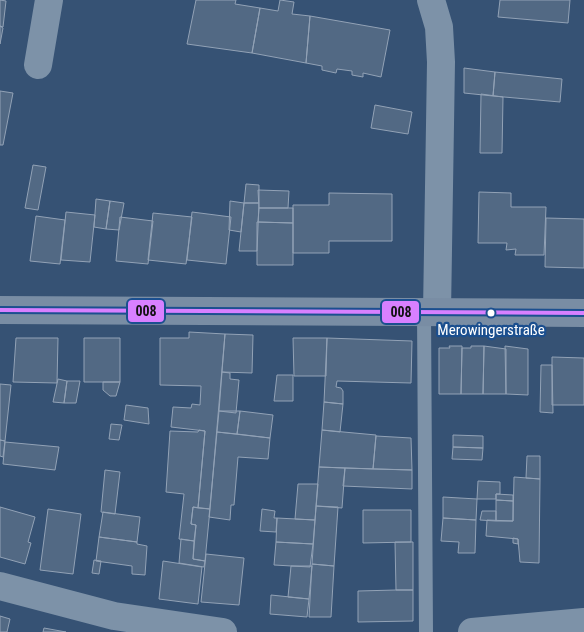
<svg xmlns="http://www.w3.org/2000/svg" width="584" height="632" font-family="'Roboto Condensed',sans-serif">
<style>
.building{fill:#526984;stroke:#92a2b6}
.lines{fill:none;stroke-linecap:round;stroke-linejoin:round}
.lane{stroke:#7d92a8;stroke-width:14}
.street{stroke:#7d92a8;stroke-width:28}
.secondary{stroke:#798da4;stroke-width:28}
.bus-1-casing{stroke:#1b4f8f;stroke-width:8}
.bus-1{stroke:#d880ff;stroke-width:4}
.bus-dot{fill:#fff;stroke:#1b4f8f;stroke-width:2}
.labels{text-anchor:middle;stroke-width:4.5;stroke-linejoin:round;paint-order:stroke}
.bus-label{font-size:15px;fill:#fff;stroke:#1b4f8f}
.line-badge{stroke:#1b4f8f;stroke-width:2}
.pale-badge-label{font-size:14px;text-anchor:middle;font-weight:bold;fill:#111}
</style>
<rect width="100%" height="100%" fill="#365274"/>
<path class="building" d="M0 0 6 1 3 27 0 26Z
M196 0H236L235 4 260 8 252 53 187 44Z
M280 0 294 2 292 14 310 16 306 63 252 53 260 8 278 11Z
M500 0H570L568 23 498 17Z
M310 16 390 30 381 77 363 73V77L352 75V71L337 69 336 73 322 70V66L306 63Z
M0 26 3 28 0 44Z
M464 68 495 72 493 96 464 93Z
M495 72 562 79 560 102 493 96Z
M0 91 13 93 3 145H0Z
M481 94 503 97 502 153H480Z
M375 105 412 112 408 134 371 128Z
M33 165 46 167 38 210 25 208Z
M246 184 259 185V203H244Z
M258 190 289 191 288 208H259Z
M479 192 511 193V207H546L544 255H515L516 249 506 250 507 243H478Z
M329 193 392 194V241H329V253H293V205H329Z
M96 199 110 201 106 229 94 227Z
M110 201 124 203 119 230 106 229Z
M230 201 244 203 241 232 229 230Z
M244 203H259L257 251H239Z
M259 208H293V223L258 222Z
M66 212 95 215 90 262 61 260Z
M192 212 231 217 226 264 187 260Z
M153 213 192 217 186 264 148 260Z
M36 216 65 220 60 264 30 261Z
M120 217 153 221 148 264 116 261Z
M546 218 584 219V268L545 267Z
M257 222 293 223V265H257Z
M189 332 225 334 210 509 198 508 205 431 171 427 173 407 191 408 192 404 200 405 201 386 160 385V338H189Z
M225 334 253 335 252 373 222 372Z
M16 338H58L57 383 13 382Z
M84 338H120V382H84Z
M293 338H327L326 376H294Z
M327 338 412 341 411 383 337 381 336 387 341 388 343 391V404L324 402Z
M449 346H462L461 394H439V348H450Z
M471 346H484L483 394H461L462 348H471Z
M484 346 506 349V394H483Z
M505 346 528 349V395L506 394Z
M552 357 584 358V405H552Z
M541 365H552L553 413 540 412Z
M222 372 230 373V379L239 380 236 413 219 411Z
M277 375H293V401H274Z
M58 379 67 381 64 403 53 402Z
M67 381H80L76 403H64Z
M103 382H120L116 396H110L103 390Z
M0 384 11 385 5 441 0 440Z
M324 402 343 404 340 432 322 430Z
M126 405 148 408 149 424 124 420Z
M219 411H240L237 434 217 432Z
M240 411 273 415 270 438 237 434Z
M111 424 122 425 119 440 109 439Z
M199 430 205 431 198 508 193 507 191 524 196 525 194 541 179 539 184 494 166 492 170 431 198 432Z
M322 430 376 435 373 469 319 467Z
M217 432 270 438 268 459 238 457 234 505H231L230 520 209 517Z
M453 435 483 436V448L453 447Z
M376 436 411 438 412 470 373 469Z
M0 440 5 441 3 457 0 456Z
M5 442 59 447 55 470 3 464Z
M453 447 483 448 482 460 452 459Z
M527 456H540V479L526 478Z
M319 467 345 468 342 508 316 506Z
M345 468 412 470V489L343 486Z
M105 470 120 472 115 514 101 512Z
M514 477 540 479 539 563 520 562 518 539 486 536 487 520 513 521Z
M478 481 500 482V494H496V499H477Z
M298 484H318L315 520 295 519Z
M496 494 513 495V501L496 500Z
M443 497 477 499 476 520 443 518Z
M496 500 513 501V521H496Z
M316 506 338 507 334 566 312 564Z
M0 507 35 517 28 542 31 543 25 564 0 557Z
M193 507 210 509 205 561 193 559 196 525 191 524Z
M48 509 81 514 73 574 40 570Z
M262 509 275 511 274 518H277L276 532 260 531Z
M363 510H411V542L363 543Z
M482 511H496V521L480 520Z
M103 512 140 517 137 542 99 537Z
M277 518 315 520 313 544 276 542Z
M443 518 476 520 475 553H458L459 542 441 541Z
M99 537 137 542V544L147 546 145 575 132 574V566L96 561Z
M513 538 518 539V544L513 543Z
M181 539 194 541 193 559 205 561 204 567 179 563Z
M276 542 313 544 310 567 274 565Z
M395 542H413V590H396Z
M206 554 244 558 239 605 201 602Z
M94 560 101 561 99 574 92 573Z
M163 561 202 567 198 604 159 599Z
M312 564 334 566 331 617H309Z
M291 566H312L309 599 288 597Z
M396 590H413V621L358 622V591Z
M271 595 309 599 307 617 270 614Z
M0 616 10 619 7 632H0Z
M44 628 66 632H43Z"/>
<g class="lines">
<path class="lane" d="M424 311 426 632"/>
<path class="street" d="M431 0 439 27 441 62 437 312
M38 65 49 0
M0 586 114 616 223 632
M472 632 584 622"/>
<path class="secondary" d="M0 310 584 313"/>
<defs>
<path id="bus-1" d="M0 310 584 313"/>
</defs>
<use href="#bus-1" class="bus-1-casing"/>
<use href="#bus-1" class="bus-1"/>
</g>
<circle class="bus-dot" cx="491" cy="313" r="4.5"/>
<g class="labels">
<g class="bus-label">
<text x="491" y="335">Merowingerstraße</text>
</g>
</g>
<g class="line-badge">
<rect x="127" y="299" width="38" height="24" rx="5" fill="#d880ff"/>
<rect x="381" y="300" width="39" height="24" rx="5" fill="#d880ff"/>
</g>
<g class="pale-badge-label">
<text x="146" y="316">008</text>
<text x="401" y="317">008</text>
</g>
</svg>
